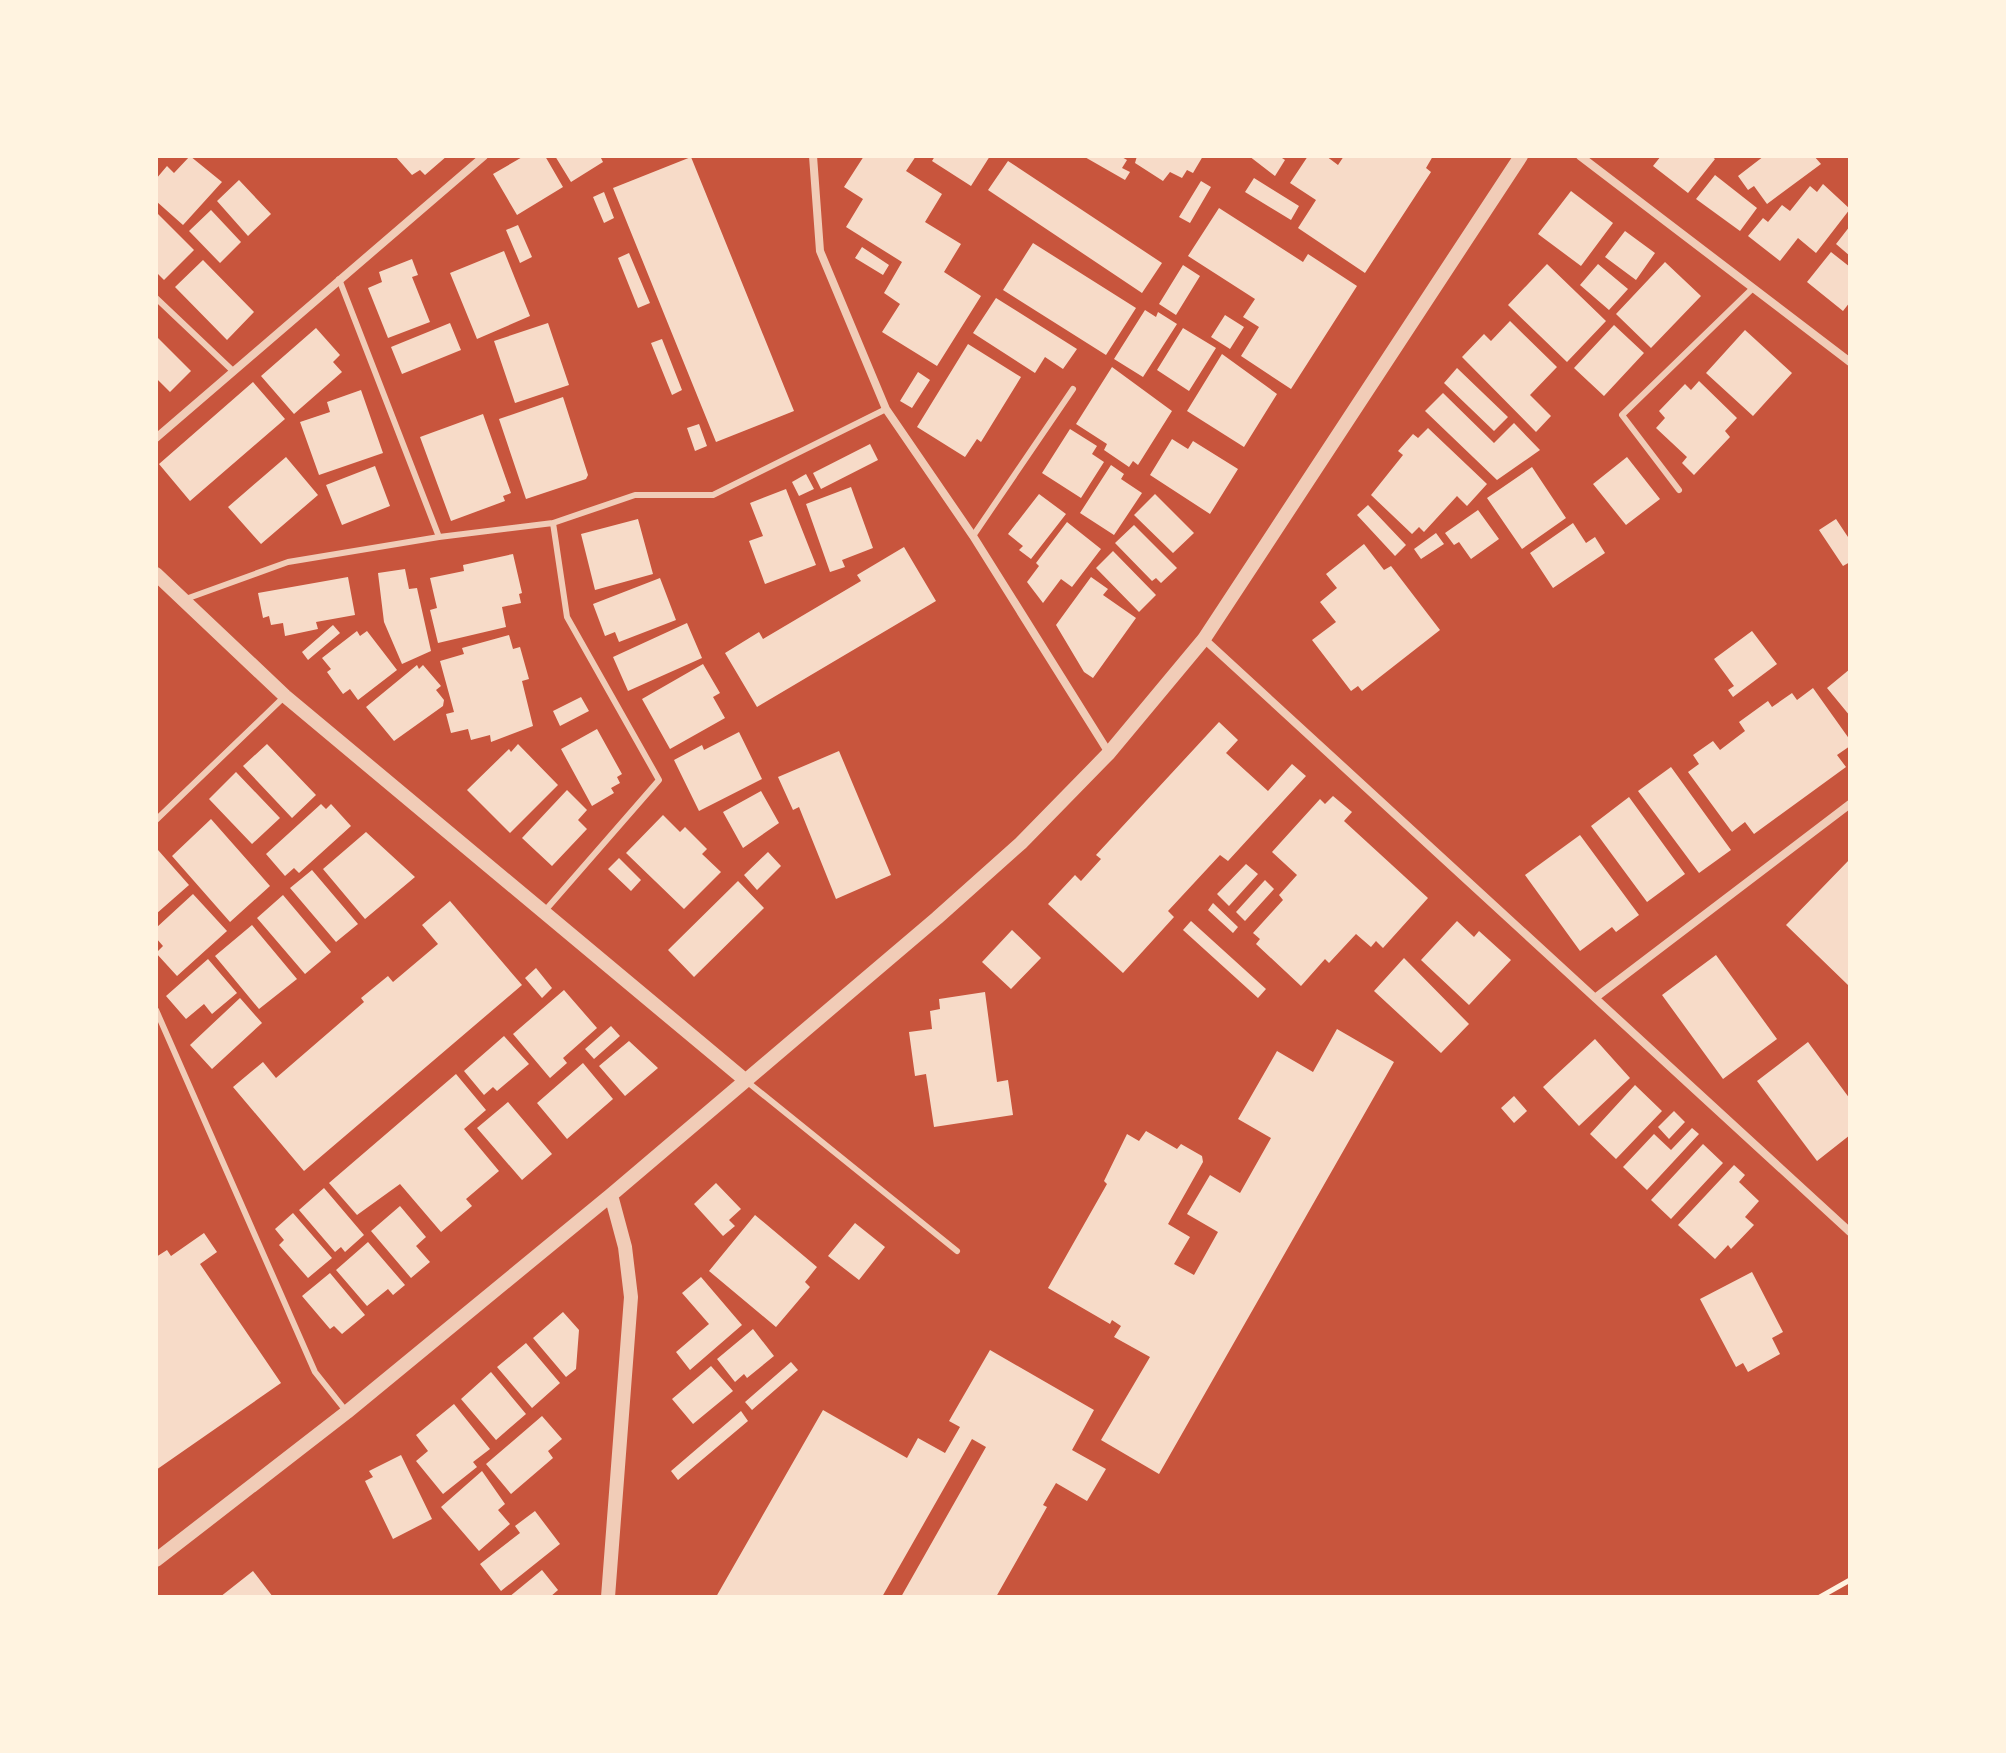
<svg xmlns="http://www.w3.org/2000/svg" width="2006" height="1753" font-family="'Nunito Sans',sans-serif">
<style>
.building{fill:#f7dbc8}
.lines{fill:none;stroke-linecap:round;stroke-linejoin:round}
.path{stroke:#fff3e0;stroke-width:5}
.service{stroke:#f1ccb7;stroke-width:6}
.minor{stroke:#f1ccb7;stroke-width:8}
.tertiary{stroke:#f1ccb7;stroke-width:14}
</style>
<rect width="100%" height="100%" fill="#c8553d"/>
<path class="building" d="M190 156 222 182 183 225 156 201V179L167 166 174 173Z
M395 156H447L425 175 420 170 412 175Z
M524 156H545L563 187 517 215 493 174Z
M555 156H600L603 162 571 182Z
M864 156H916L906 171 942 194 925 222 961 244 944 272 981 296 937 366 882 332 900 304 884 293 902 262 846 227 863 199 844 187Z
M935 156H990L971 186 932 161Z
M1083 156H1120L1127 160 1122 168 1130 172 1125 180Z
M1137 156H1203L1193 173 1187 170 1182 178 1170 172 1163 181 1135 163Z
M1249 156H1279L1285 160 1275 176Z
M1308 156H1326L1338 165 1344 156H1433L1426 168 1431 172 1365 273 1298 228 1316 200 1290 183Z
M1661 156H1711L1715 159 1688 193 1653 166Z
M1764 156H1814L1821 164 1767 204 1754 186 1748 190 1738 176Z
M691 157 794 411 716 442 613 188Z
M1008 161 1162 263 1142 293 988 190Z
M1715 175 1757 208 1740 231 1696 199Z
M1254 178 1299 206 1291 220 1245 192Z
M239 180 271 214 248 236 217 201Z
M1201 181 1211 187 1190 223 1179 217Z
M1823 184 1850 209 1816 253 1798 238 1780 261 1748 236 1763 218 1768 222 1782 205 1790 211 1810 186 1817 192Z
M1571 191 1613 223 1581 266 1538 234Z
M604 192 614 218 604 223 593 197Z
M1219 208 1303 262 1308 254 1357 286 1291 389 1241 356 1259 327 1243 317 1255 299 1188 256Z
M211 210 241 242 220 263 189 231Z
M156 212 194 250 164 280 156 272Z
M518 225 532 257 520 263 506 230Z
M1850 226V256L1836 244Z
M1625 231 1655 253 1636 280 1605 257Z
M1033 243 1136 308 1106 355 1003 290Z
M862 247 889 265 883 275 855 258Z
M504 251 530 316 477 339 450 273Z
M1831 252 1850 267V302L1843 311 1807 282Z
M629 253 650 303 638 308 618 258Z
M412 259 418 275 412 277 430 322 388 338 368 288 382 282 379 272Z
M203 260 254 312 227 340 175 287Z
M1665 262 1701 296 1651 348 1616 314Z
M1547 264 1606 321 1567 362 1508 305Z
M1598 264 1628 289 1609 310 1580 285Z
M1183 265 1200 276 1176 315 1159 304Z
M996 298 1077 349 1063 369 1045 357 1035 373 973 333Z
M1145 310 1156 317 1158 312 1177 324 1143 377 1114 359Z
M1225 315 1244 327 1230 349 1211 337Z
M1510 321 1557 367 1530 395 1551 416 1536 432 1462 357 1484 334 1491 341Z
M450 323 461 350 402 374 391 347Z
M548 323 569 385 515 403 494 341Z
M1614 325 1644 353 1604 396 1574 368Z
M316 328 340 355 333 362 342 372 294 414 261 376Z
M1183 328 1216 348 1189 391 1157 370Z
M1745 330 1792 373 1753 416 1706 373Z
M156 336 191 371 170 392 156 378Z
M662 339 682 390 672 395 651 343Z
M968 344 1021 377 981 442 977 439 965 457 917 427Z
M1222 354 1277 394 1244 447 1187 411Z
M1112 367 1172 411 1138 465 1133 461 1129 467 1104 450 1107 444 1076 424Z
M1457 368 1508 417 1494 431 1444 383Z
M918 372 930 380 912 408 900 401Z
M1699 381 1737 418 1725 431 1730 437 1694 475 1682 463 1687 457 1656 428 1665 418 1659 411 1685 384 1691 390Z
M253 382 285 419 190 501 159 464Z
M361 390 383 453 319 475 300 422 330 412 327 402Z
M1443 393 1494 443 1514 423 1540 450 1497 480 1425 411Z
M563 397 588 475 586 479 526 499 499 419Z
M483 414 511 493 503 496 505 501 451 521 420 437Z
M699 424 707 446 695 451 687 428Z
M1428 428 1487 484 1467 506 1457 496 1424 532 1419 527 1412 534 1371 495 1403 455 1398 451 1413 434 1418 438Z
M1070 429 1097 446 1092 454 1104 462 1081 498 1042 473Z
M1172 439 1188 449 1193 441 1238 469 1210 514 1150 475Z
M870 444 878 460 821 489 813 473Z
M286 457 318 495 261 544 228 507Z
M1627 457 1660 499 1626 525 1593 484Z
M1111 465 1124 474 1121 479 1142 493 1114 535 1080 513Z
M375 466 390 506 342 525 326 485Z
M1532 467 1566 518 1522 549 1487 498Z
M806 474 814 489 799 496 792 482Z
M851 487 873 548 842 560 845 567 830 572 806 504Z
M786 489 816 565 765 584 749 541 763 536 750 503Z
M1039 494 1066 514 1031 559 1019 550 1023 546 1008 534Z
M1155 494 1194 533 1173 553 1134 515Z
M1368 505 1406 545 1395 556 1357 515Z
M1478 510 1499 539 1471 559 1459 542 1454 545 1445 533Z
M638 519 653 574 595 590 581 534Z
M1836 519 1850 540V562L1843 566 1819 530Z
M1067 522 1101 549 1072 587 1061 579 1043 603 1027 582 1039 566 1036 563Z
M1573 523 1586 543 1595 537 1605 553 1553 588 1530 553Z
M1134 525 1177 568 1161 583 1156 578 1152 581 1115 543Z
M1436 533 1444 544 1421 559 1414 549Z
M1364 544 1384 570 1391 566 1440 630 1362 691 1358 686 1351 691 1312 640 1336 622 1320 602 1337 588 1326 574Z
M904 547 936 601 757 707 725 653 759 632 763 639 861 581 857 575Z
M1113 551 1156 595 1139 612 1096 568Z
M513 554 522 593 519 594 521 603 502 607 506 627 438 643 430 610 437 608 430 578 464 571 463 565Z
M405 569 409 589 417 588 431 651 402 664 384 622 378 573Z
M348 577 355 615 316 622 318 629 285 636 283 623 271 625 269 616 263 618 258 593Z
M1091 577 1108 589 1103 595 1136 618 1093 678 1084 672 1056 625Z
M660 578 676 620 619 642 615 632 605 636 593 604Z
M687 623 702 658 628 691 613 657Z
M333 625 340 633 308 660 302 652Z
M357 631 360 636 367 631 397 670 358 700 350 689 343 694 327 672 331 669 322 658Z
M1752 631 1777 664 1733 697 1728 690 1734 686 1714 659Z
M509 635 513 649 520 647 529 679 522 681 533 726 491 742 490 735 471 740 468 729 451 733 446 714 454 712 440 661 464 654 462 648Z
M703 664 720 693 713 697 725 718 670 749 642 699Z
M417 665 419 669 423 665 441 686 436 690 444 700 443 706 394 741 366 707Z
M1850 669V716L1827 688Z
M1813 688 1850 740V746L1837 755 1846 767 1754 834 1745 822 1732 832 1688 772 1699 764 1693 755 1713 741 1720 750 1745 731 1739 722 1768 701 1772 707 1792 693 1797 700Z
M581 697 589 711 560 726 553 711Z
M1219 722 1238 740 1226 753 1268 791 1292 764 1306 776 1228 861 1220 855 1168 911 1174 917 1123 973 1048 904 1075 875 1081 881 1101 859 1096 855Z
M597 729 622 774 617 777 620 783 611 788 614 793 592 806 561 749Z
M739 732 762 779 699 811 674 760 702 745 704 750Z
M267 744 316 795 292 818 243 766Z
M518 744 558 785 510 833 467 790 509 749 511 752Z
M839 751 891 875 836 899 799 807 793 810 778 777Z
M1671 767 1731 850 1699 873 1638 791Z
M236 772 280 818 252 844 209 799Z
M567 790 587 810 578 820 587 829 552 866 522 838Z
M761 791 779 823 743 848 723 812Z
M1333 796 1352 812 1344 821 1428 898 1383 948 1376 941 1371 947 1356 934 1329 963 1325 959 1301 986 1256 944 1260 939 1253 933 1283 900 1279 895 1297 875 1272 852 1320 799 1325 804Z
M1629 797 1685 874 1647 902 1591 826Z
M321 804 326 809 331 804 351 826 299 873 294 868 285 876 266 854Z
M663 815 680 832 685 827 707 849 702 854 721 872 684 909 626 853Z
M211 819 270 886 230 922 172 856Z
M366 832 415 877 365 919 323 869Z
M1580 835 1639 915 1616 932 1612 927 1580 951 1525 875Z
M158 850 189 885 156 914V851Z
M768 852 781 866 757 890 744 875Z
M619 858 641 880 631 891 608 869Z
M1850 859V983L1848 985 1786 925Z
M1246 864 1258 874 1229 906 1217 894Z
M312 870 358 924 336 942 290 888Z
M1265 880 1274 889 1245 921 1236 912Z
M738 881 764 908 694 977 668 950Z
M193 894 227 931 177 976 156 953 163 946 156 938V928Z
M283 895 331 952 305 974 257 918Z
M450 901 522 985 304 1171 233 1087 263 1062 276 1078 364 1002 361 998 388 976 393 982 438 944 422 925Z
M1213 903 1238 927 1233 933 1208 910Z
M1191 921 1266 989 1258 998 1183 930Z
M1457 921 1474 937 1479 931 1511 960 1469 1005 1421 960Z
M252 925 297 979 259 1009 215 956Z
M1012 930 1041 958 1011 989 982 962Z
M1716 955 1777 1039 1723 1079 1662 995Z
M1404 958 1469 1024 1441 1053 1374 991Z
M208 959 237 993 212 1014 204 1004 186 1019 166 996Z
M536 968 552 988 542 998 525 978Z
M564 990 597 1028 563 1058 567 1063 550 1078 513 1034Z
M985 992 997 1082 1008 1080 1013 1115 934 1127 926 1074 915 1076 909 1032 932 1029 930 1011 940 1009 939 999Z
M240 998 262 1023 212 1069 190 1045Z
M611 1026 620 1036 594 1059 585 1049Z
M1337 1029 1394 1062 1159 1474 1101 1440 1150 1357 1114 1337 1121 1326 1112 1320 1110 1324 1048 1288 1107 1184 1104 1181 1127 1134 1139 1141 1146 1131 1177 1149 1181 1144 1202 1156 1203 1162 1168 1224 1190 1237 1174 1264 1194 1275 1218 1232 1187 1214 1210 1175 1240 1193 1271 1138 1238 1119 1277 1051 1313 1072Z
M504 1036 529 1064 497 1091 493 1087 484 1095 464 1071Z
M1595 1039 1630 1078 1579 1126 1543 1087Z
M629 1041 658 1068 625 1096 599 1066Z
M1808 1042 1850 1099V1135L1817 1161 1757 1081Z
M583 1063 613 1099 567 1139 537 1103Z
M456 1074 486 1110 464 1129 499 1171 466 1199 472 1206 441 1232 400 1184 357 1215 329 1183Z
M1635 1085 1662 1111 1616 1159 1590 1134Z
M1514 1096 1527 1111 1514 1123 1501 1108Z
M508 1102 552 1154 522 1180 477 1128Z
M1674 1111 1685 1122 1669 1139 1658 1127Z
M1692 1128 1699 1134 1647 1190 1623 1167 1654 1134 1671 1150Z
M1703 1144 1723 1163 1671 1219 1651 1200Z
M1734 1165 1745 1175 1739 1182 1759 1201 1745 1217 1754 1225 1731 1249 1728 1245 1715 1259 1678 1225Z
M716 1183 741 1209 729 1220 735 1226 723 1236 694 1204Z
M324 1188 364 1235 345 1252 341 1247 335 1252 299 1210Z
M400 1206 426 1237 416 1246 430 1262 411 1278 371 1231Z
M293 1213 332 1258 308 1278 279 1245 284 1240 275 1229Z
M755 1215 817 1267 805 1282 810 1287 776 1327 709 1271Z
M855 1223 885 1247 859 1280 828 1256Z
M204 1233 217 1252 200 1264 281 1383 156 1470V1257L167 1250 171 1256Z
M368 1242 405 1285 393 1295 388 1289 367 1306 336 1270Z
M1752 1272 1783 1332 1772 1338 1780 1354 1748 1372 1743 1363 1736 1367 1700 1299Z
M330 1273 365 1315 342 1334 334 1326 330 1329 302 1296Z
M701 1277 742 1325 690 1370 676 1352 709 1324 682 1293Z
M563 1312 579 1330 576 1369 566 1377 533 1338Z
M753 1329 774 1356 747 1378 744 1374 735 1382 717 1359Z
M526 1343 560 1383 532 1408 497 1367Z
M990 1350 1094 1410 1072 1450 1106 1469 1087 1501 1056 1483 1043 1505 1047 1507 996 1597H901L986 1447 972 1439 882 1597H716L823 1410 907 1458 918 1438 945 1453 960 1427 949 1421Z
M791 1362 798 1370 752 1410 745 1402Z
M711 1366 733 1391 693 1424 672 1399Z
M491 1372 526 1414 496 1440 461 1399Z
M454 1404 490 1449 473 1462 477 1467 443 1494 416 1461 428 1451 416 1435Z
M741 1411 748 1421 678 1480 671 1471Z
M542 1416 562 1439 548 1451 553 1458 511 1494 486 1464Z
M401 1455 432 1519 393 1539 365 1481 373 1477 369 1471Z
M482 1471 505 1504 498 1510 510 1524 479 1551 441 1507Z
M535 1511 560 1544 501 1591 480 1564 520 1533 515 1526Z
M542 1570 558 1590 550 1597H509Z
M253 1571 273 1597H220Z"/>
<g class="lines">
<path class="path" d="M1820 1597 1850 1580"/>
<path class="service" d="M339 279 439 537
M156 298 233 371
M1679 490 1622 415 1753 288
M973 536 1073 389
M183 600 288 562 439 537 553 523 635 495H713L886 409
M156 820 285 696
M543 913 659 780 567 617 553 523
M156 1010 315 1372 346 1411
M745 1080 957 1251"/>
<path class="minor" d="M813 156 820 251 886 409 973 536 1109 753
M1580 156 1850 362
M156 438 484 156
M1204 639 1850 1232
M1595 998 1850 804"/>
<path class="tertiary" d="M156 574 285 696 745 1080
M156 1560 347 1412 611 1195 937 918 1021 843 1109 753 1204 639 1521 156
M608 1597 631 1297 625 1247 611 1195"/>
</g>
<rect width="2006" height="1753" fill="none" stroke="#fff3e0" stroke-width="316"/>
</svg>
